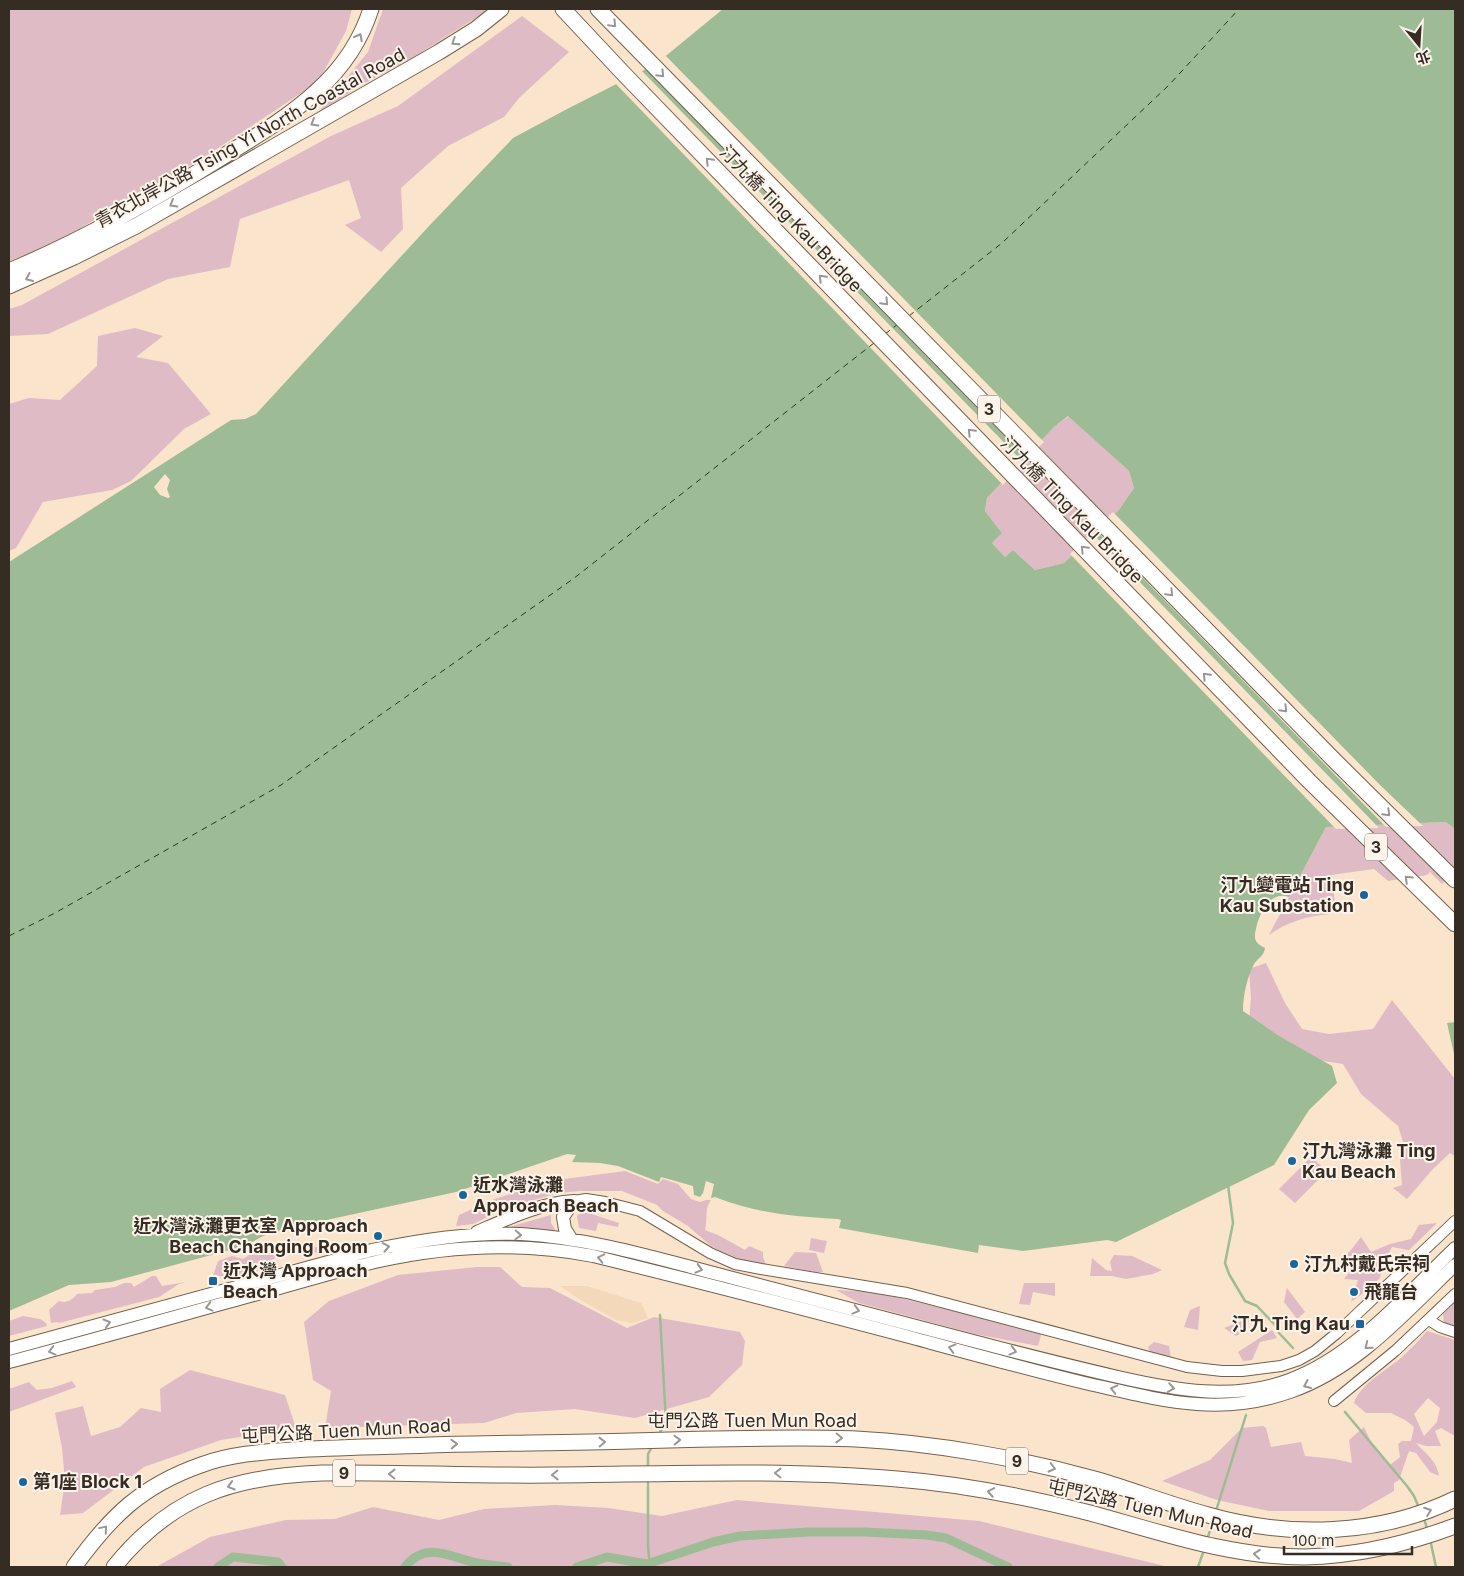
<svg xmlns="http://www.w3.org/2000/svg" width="1464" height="1576" font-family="Inter,'Noto Sans TC',sans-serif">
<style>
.built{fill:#f3d8ba}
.green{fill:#dfbbc5;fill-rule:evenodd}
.water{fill:#9dbc95;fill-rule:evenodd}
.pier{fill:#fae4cc}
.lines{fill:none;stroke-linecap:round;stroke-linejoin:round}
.stream{stroke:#9dbc95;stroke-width:2.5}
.canal{stroke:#9dbc95;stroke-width:9}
.ferry{stroke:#19410a;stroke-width:1;stroke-dasharray:6 5;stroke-linecap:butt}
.minor-casing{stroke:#74614c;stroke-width:12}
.major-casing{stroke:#74614c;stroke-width:14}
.highway-casing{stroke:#74614c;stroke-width:17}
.minor{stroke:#fff;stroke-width:10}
.major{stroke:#fff;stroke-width:12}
.highway{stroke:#fff;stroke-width:15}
.oneway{stroke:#9a9692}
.poi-dot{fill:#1a6699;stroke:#fcf3ea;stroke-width:2}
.labels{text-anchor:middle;stroke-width:4;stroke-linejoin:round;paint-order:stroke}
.shield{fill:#fcf3ea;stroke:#71685f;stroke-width:1}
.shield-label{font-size:16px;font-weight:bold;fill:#352d24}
.street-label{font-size:18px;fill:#352d24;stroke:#fcf3ea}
.poi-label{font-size:18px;font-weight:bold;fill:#352d24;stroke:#fcf3ea;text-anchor:start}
</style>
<rect width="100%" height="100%" fill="#fae4cc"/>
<path class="built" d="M560 1286H587L641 1303 648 1318 632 1323 616 1320 579 1299Z"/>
<path class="green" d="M9 9H352L346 31 318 82 200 160 131 198 51 246 9 261Z
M383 9H490L412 58 361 85 317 114 368 52Z
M522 16 569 52 519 98 504 117 448 146 401 188 403 229 381 252 345 225 361 218 349 180 240 219 230 267 168 279 48 334 9 336V309L22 305 331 136 398 106Z
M135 328 163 336 136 357 168 363 211 414 184 429 131 481 112 490 43 502 16 548 9 551V404L29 398 60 400 97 366 98 336Z
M1069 416 1129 471 1134 488 1118 511 1064 563 1035 570 1013 550 1005 557 992 543 1002 533 985 511 987 498 1054 427Z
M1446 822 1455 829V882L1448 878 1442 884 1430 872 1427 875 1388 881 1374 869 1331 875 1335 902 1330 914C1307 916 1287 922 1269 935L1326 827Z
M1266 963 1285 1003 1302 1029 1329 1034 1373 1029 1392 1000 1455 1079V1156L1450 1153 1432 1170 1407 1199 1393 1188 1402 1185 1400 1160 1405 1148 1398 1126 1361 1094 1343 1064 1298 1057 1249 1021 1251 998 1249 969Z
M1311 1157 1327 1171 1295 1203 1279 1189Z
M625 1171 658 1184 663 1179 678 1184 691 1199 700 1202 706 1200H711C704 1209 708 1220 705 1230L718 1235 745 1250 749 1246 763 1252V1257L766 1265H757L754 1262 741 1260 712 1247 688 1226 663 1211 657 1205 622 1191H580L558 1193 504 1209 473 1224 456 1226 459 1215 492 1200 549 1181Z
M582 1211 619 1223 618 1227 598 1223 596 1231 579 1228 577 1216Z
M551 1215V1223L556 1231 512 1230 509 1227Z
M1437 1223 1409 1250 1392 1247 1383 1263 1380 1278 1366 1291 1351 1302 1358 1280 1344 1279 1352 1269 1341 1260 1351 1250 1361 1237 1371 1252 1390 1244 1411 1239 1419 1225Z
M811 1238 827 1241 824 1253 809 1250Z
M291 1242H302C313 1250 326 1247 340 1248L322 1253 300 1251 275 1258 256 1272 239 1276H213L218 1261 232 1256 243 1259 258 1249 263 1255 276 1247Z
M795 1252 816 1253 823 1272H814L784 1266Z
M1114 1255 1132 1256 1162 1270 1153 1274 1126 1279 1112 1276H1090L1092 1258 1106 1270 1112 1271 1110 1262Z
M477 1267H500L522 1287 550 1288 627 1328 654 1317 740 1332 745 1341 742 1365 709 1397 635 1418 575 1409 516 1413 484 1423 325 1428 331 1391 313 1380 304 1322 329 1301 398 1275Z
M152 1276H156L162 1286 186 1282 179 1284 159 1297 59 1323 57 1322 51 1323 49 1310 59 1301C67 1304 73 1299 77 1294L92 1293 95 1290 115 1287 124 1283H131L134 1287Z
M1024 1283H1055V1296L1033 1292 1030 1305 1019 1304Z
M1287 1288 1305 1312 1297 1319 1284 1302Z
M836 1290 875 1292 1042 1332 1038 1346 975 1334 859 1303Z
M1455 1301V1326L1444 1324 1443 1313Z
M1200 1306 1198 1330 1184 1327 1190 1310Z
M23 1316 40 1319 46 1323 47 1326 9 1336V1321Z
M1255 1316 1261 1320 1247 1322 1246 1331 1236 1336 1224 1328Z
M1272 1330 1277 1338 1260 1342 1252 1360 1243 1361 1238 1352Z
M1427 1331 1455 1340V1436L1441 1428 1435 1431 1441 1446H1426L1416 1443C1426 1454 1437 1461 1439 1476L1430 1472 1416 1453 1409 1451 1399 1480 1394 1483V1491L1359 1511H1269L1217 1500 1162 1481 1210 1460 1242 1428 1263 1426 1266 1428 1271 1447 1301 1442 1305 1456 1335 1459 1352 1463 1349 1440 1364 1427 1373 1446 1390 1465 1400 1457 1398 1444 1402 1441H1411L1414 1427 1405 1420 1391 1413H1366L1354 1403C1361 1383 1387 1370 1402 1357 1411 1349 1419 1340 1427 1331ZM1428 1398 1440 1408 1437 1422 1424 1436 1414 1414Z
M1154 1342 1169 1346 1171 1359 1154 1362 1148 1347Z
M190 1370 285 1395 296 1428 221 1440 144 1467 83 1513 60 1515 65 1481 62 1448 55 1413 83 1406 91 1436 120 1427 141 1408 161 1412 160 1389Z
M72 1381 76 1387 9 1412V1389L29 1382 37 1390 52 1388Z
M737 1500 979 1521 1169 1567H156L210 1537 286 1520 335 1519 373 1507 439 1520 484 1509 555 1505 608 1508 662 1516Z"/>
<path class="water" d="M723 9H1455V829L1446 822 1326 827 1289 897C1270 890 1259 914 1256 929 1255 933 1254 937 1256 941 1258 945 1262 946 1265 948 1264 956 1258 958 1254 964 1247 978 1243 995 1243 1011L1279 1036 1332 1066 1337 1083 1309 1110 1274 1165 1116 1242 1107 1240 1023 1251 979 1245 978 1253 839 1228 841 1220 838 1219C796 1217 754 1213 715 1197L711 1198 714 1184 706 1181 703 1193 700 1197 694 1195 693 1186 661 1177 659 1182 618 1166 600 1163 572 1162 576 1155 567 1154 456 1192 285 1229 263 1236 245 1246 111 1282 69 1285 9 1311V562L231 420 245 419 256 414 429 226 513 138 569 108 656 64ZM1068 416 1129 471 1134 488 1118 511 1064 563 1035 570 1013 550 1005 557 992 543 1002 533 985 511 987 498 1054 427ZM165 474 170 480 167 489 170 497 168 498 160 495 154 487Z
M1455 1022V1054H1454L1447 1023Z"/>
<path class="pier" d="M664 54 1044 442 1027 459 644 67 655 62Z
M640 69 1024 463 1003 485 614 82Z
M1113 512 1379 784 1423 826 1386 827 1095 529Z
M1092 533 1379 828 1336 829 1070 554Z"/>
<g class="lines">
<path class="stream" d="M1228 1185 1233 1223 1225 1263 1229 1274 1245 1301 1257 1306 1277 1327 1279 1333 1293 1348
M1345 1412 1407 1486 1414 1496 1419 1508
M659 1434 666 1422 660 1315
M648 1468V1454L653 1445
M648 1479V1547L650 1567
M1216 1511 1246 1415
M1424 1518 1427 1529
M1430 1539 1436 1567
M1207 1540 1213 1521
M1198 1567 1204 1550"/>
<path class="canal" d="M218 1567 233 1557 278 1562 282 1567
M405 1567C426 1540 450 1557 477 1563 487 1565 498 1566 508 1567
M577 1567 607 1557 647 1564 713 1542 740 1536 809 1532H865L927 1535 946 1538 1008 1567"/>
<path class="ferry" d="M909 316 1002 243 1169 85 1239 9
M885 334 898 324
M9 936 55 913 281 785 573 579 874 343"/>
<defs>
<path id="minor" d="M574 1201 586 1199 605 1202 640 1211 710 1253 735 1264 761 1269 907 1293 1187 1367 1222 1371H1242L1281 1366 1299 1360 1315 1351 1337 1333 1455 1221
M1429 1320 1440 1327 1455 1332
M1334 1401 1395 1351 1455 1294"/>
<path id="major" d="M477 1232C507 1219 540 1203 574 1201
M572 1240 565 1229 563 1217 574 1201
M9 1349 372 1250C421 1240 471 1232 521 1234 591 1238 659 1259 725 1276 817 1300 909 1324 1000 1348 1039 1358 1079 1368 1118 1377 1175 1390 1233 1401 1289 1380 1353 1357 1407 1294 1455 1248
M9 1362C89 1341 170 1318 250 1296 292 1285 333 1272 375 1262 446 1246 521 1242 593 1256 700 1282 807 1310 913 1338 972 1354 1030 1370 1089 1384 1160 1400 1219 1417 1290 1392 1357 1369 1406 1312 1455 1265"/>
<path id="highway" d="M563 9 623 73 1309 781 1455 924
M598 9 1334 760 1455 880
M9 271C83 240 151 201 219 159 253 138 288 118 318 90 342 68 361 40 371 9
M9 286 74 257 136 226 439 52 476 29 501 9
M74 1567C110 1517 141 1486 201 1465 230 1454 262 1452 293 1450 339 1447 384 1447 430 1445 498 1443 565 1443 632 1441 688 1439 743 1438 799 1438 818 1438 837 1438 856 1439 897 1441 938 1446 978 1453 1019 1460 1059 1469 1098 1480 1135 1491 1171 1505 1208 1515 1289 1538 1379 1536 1455 1499
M114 1567C171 1496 234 1476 322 1473 398 1472 475 1476 552 1475 667 1474 782 1469 897 1479 962 1484 1027 1497 1090 1513 1160 1532 1230 1557 1304 1557 1356 1556 1407 1544 1455 1526"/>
</defs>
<use href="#minor" class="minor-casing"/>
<use href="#major" class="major-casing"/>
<use href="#highway" class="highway-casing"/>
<use href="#minor" class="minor"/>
<use href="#major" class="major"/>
<use href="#highway" class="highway"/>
</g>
<defs><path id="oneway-chevron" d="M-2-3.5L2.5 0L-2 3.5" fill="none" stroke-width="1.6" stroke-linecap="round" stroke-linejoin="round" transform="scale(1.25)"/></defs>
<g class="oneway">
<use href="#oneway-chevron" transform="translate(613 24) rotate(46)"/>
<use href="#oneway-chevron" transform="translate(359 37) rotate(-62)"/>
<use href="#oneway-chevron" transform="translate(455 42) rotate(147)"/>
<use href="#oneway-chevron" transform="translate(661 74) rotate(46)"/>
<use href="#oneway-chevron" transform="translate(314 123) rotate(150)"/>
<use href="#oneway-chevron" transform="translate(709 161) rotate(-134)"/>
<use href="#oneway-chevron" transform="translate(173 204) rotate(150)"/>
<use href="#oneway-chevron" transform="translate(29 278) rotate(157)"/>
<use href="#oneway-chevron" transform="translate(822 278) rotate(-134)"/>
<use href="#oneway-chevron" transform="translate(885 302) rotate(46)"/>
<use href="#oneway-chevron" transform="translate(971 432) rotate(-134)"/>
<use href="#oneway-chevron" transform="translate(1084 549) rotate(-134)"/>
<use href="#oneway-chevron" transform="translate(1170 593) rotate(46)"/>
<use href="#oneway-chevron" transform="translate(1206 676) rotate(-134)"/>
<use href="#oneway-chevron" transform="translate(1284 709) rotate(46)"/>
<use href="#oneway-chevron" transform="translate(1387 813) rotate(45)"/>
<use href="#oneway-chevron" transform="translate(1408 879) rotate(-136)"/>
<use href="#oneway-chevron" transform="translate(518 1235) rotate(2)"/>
<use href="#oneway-chevron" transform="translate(386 1247) rotate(-11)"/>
<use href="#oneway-chevron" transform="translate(601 1258) rotate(-167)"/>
<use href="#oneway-chevron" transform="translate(699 1269) rotate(15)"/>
<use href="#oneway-chevron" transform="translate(209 1307) rotate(165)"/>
<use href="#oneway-chevron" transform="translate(856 1310) rotate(15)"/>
<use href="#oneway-chevron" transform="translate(107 1323) rotate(-16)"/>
<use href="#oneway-chevron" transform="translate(1368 1346) rotate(141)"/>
<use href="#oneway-chevron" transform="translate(952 1348) rotate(-165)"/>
<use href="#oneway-chevron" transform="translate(52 1351) rotate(165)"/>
<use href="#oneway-chevron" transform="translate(1013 1351) rotate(15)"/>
<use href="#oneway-chevron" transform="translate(1307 1385) rotate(156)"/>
<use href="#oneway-chevron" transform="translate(1171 1388) rotate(9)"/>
<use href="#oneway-chevron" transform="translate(1114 1389) rotate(-167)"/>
<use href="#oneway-chevron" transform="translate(839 1438) rotate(1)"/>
<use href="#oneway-chevron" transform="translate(677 1440) rotate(-2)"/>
<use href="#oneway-chevron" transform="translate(602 1442) rotate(-1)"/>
<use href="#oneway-chevron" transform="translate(454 1444) rotate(-2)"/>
<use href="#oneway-chevron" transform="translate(1052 1468) rotate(14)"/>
<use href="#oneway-chevron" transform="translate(778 1473) rotate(-179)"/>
<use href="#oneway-chevron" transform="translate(392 1474) rotate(-179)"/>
<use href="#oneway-chevron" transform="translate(555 1475) rotate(179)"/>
<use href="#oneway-chevron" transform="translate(231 1486) rotate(163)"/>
<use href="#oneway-chevron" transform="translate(991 1492) rotate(-170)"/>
<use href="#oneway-chevron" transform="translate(1428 1511) rotate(-20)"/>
<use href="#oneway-chevron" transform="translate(104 1529) rotate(-50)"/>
<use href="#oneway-chevron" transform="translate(1257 1554) rotate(-174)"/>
</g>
<g class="poi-dot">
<circle cx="1364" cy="895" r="5"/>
<circle cx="1292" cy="1161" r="5"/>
<circle cx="463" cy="1195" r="5"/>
<circle cx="378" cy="1236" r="5"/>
<circle cx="1294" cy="1264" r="5"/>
<rect x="208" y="1276" width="10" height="10" rx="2.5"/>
<circle cx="1354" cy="1292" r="5"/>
<rect x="1355" y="1319" width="10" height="10" rx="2.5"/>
<circle cx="23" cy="1482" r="5"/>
</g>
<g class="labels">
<g class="shield">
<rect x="978" y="395.5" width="22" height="27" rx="4"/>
<rect x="1365" y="833.5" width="22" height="27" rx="4"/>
<rect x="1006" y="1447.5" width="22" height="27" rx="4"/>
<rect x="333" y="1459.5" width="22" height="27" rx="4"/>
</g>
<g class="shield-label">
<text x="989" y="415">3</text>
<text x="1376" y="853">3</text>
<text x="1017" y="1467">9</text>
<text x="344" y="1479">9</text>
</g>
<g class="street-label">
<text transform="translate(250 138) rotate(-29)" y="6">青衣北岸公路 Tsing Yi North Coastal Road</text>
<text transform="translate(791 219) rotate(46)" y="6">汀九橋 Ting Kau Bridge</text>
<text transform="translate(1072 510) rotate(46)" y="6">汀九橋 Ting Kau Bridge</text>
<text x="752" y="1427">屯門公路 Tuen Mun Road</text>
<text transform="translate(346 1431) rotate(-3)" y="6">屯門公路 Tuen Mun Road</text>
<text transform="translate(1150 1509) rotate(13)" y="6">屯門公路 Tuen Mun Road</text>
</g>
<g class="poi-label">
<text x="1354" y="891" text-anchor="end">汀九變電站 Ting<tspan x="1354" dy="21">Kau Substation</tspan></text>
<text x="1302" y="1157">汀九灣泳灘 Ting<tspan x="1302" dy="21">Kau Beach</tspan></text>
<text x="473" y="1191">近水灣泳灘<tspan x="473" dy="21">Approach Beach</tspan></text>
<text x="368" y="1232" text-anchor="end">近水灣泳灘更衣室 Approach<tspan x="368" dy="21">Beach Changing Room</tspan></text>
<text x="1304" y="1270">汀九村戴氏宗祠</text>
<text x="223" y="1277">近水灣 Approach<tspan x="223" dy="21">Beach</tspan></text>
<text x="1364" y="1298">飛龍台</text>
<text x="1350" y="1330" text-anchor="end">汀九 Ting Kau</text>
<text x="33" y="1488">第1座 Block 1</text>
</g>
</g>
<rect width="1464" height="1576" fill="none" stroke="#352d24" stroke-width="20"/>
<g transform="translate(1419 45) rotate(162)" stroke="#fcf3ea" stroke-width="4" paint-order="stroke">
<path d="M0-4L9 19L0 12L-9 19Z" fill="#352d24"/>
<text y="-8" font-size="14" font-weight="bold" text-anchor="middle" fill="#352d24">北</text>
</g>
<path d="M1284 1546v8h128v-8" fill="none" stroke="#352d24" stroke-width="2.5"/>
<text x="1292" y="1546" font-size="15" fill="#352d24" stroke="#fcf3ea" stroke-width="4" paint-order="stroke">100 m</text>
</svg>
